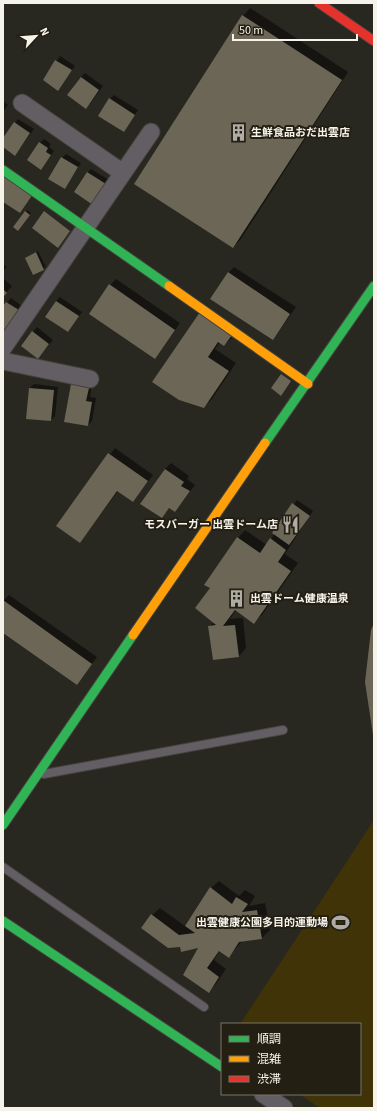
<svg xmlns="http://www.w3.org/2000/svg" width="377" height="1111" font-family="'Source Sans 3','Noto Sans JP',sans-serif">
<style>
.green{fill:#403308}
.shadow{fill:#0007}
.building{fill:#6b6656}
.lines{fill:none;stroke-linecap:round;stroke-linejoin:round}
.lane-casing{stroke:#44433d;stroke-width:10}
.street-casing{stroke:#44433d;stroke-width:19}
.fast-casing{stroke:#44433d;stroke-width:11}
.slow-casing{stroke:#44433d;stroke-width:11}
.jam-casing{stroke:#44433d;stroke-width:11}
.lane{stroke:#635d64;stroke-width:8}
.street{stroke:#635d64;stroke-width:17}
.fast{stroke:#30b455;stroke-width:9}
.slow{stroke:#ff9f0a;stroke-width:9}
.jam{stroke:#e5322d;stroke-width:9}
.labels{text-anchor:middle;stroke-width:4;stroke-linejoin:round;paint-order:stroke}
.poi-label{font-size:11px;font-weight:bold;fill:#f6f3eb;stroke:#231f13;text-anchor:start}
</style>
<rect width="100%" height="100%" fill="#282720"/>
<path class="green" d="M374 820V1108H320L299 1094H360V1024H240Z"/>
<path class="shadow" d="M250 8 348 72 241 239 233 247 243 16Z
M60 56 75 66 58 89 44 80Z
M85 73 103 86 90 104 81 77Z
M114 95 138 110 124 131 110 99Z
M3 101 8 105 3 112Z
M18 119 34 129 15 155 3 146V140Z
M44 139 51 144 49 147 54 151 41 169 40 143Z
M66 154 81 163 65 188 62 158Z
M91 169 109 180 97 199 87 173Z
M27 210 31 213 20 228 26 212Z
M38 251 46 267 34 274 26 258Z
M3 264 7 267 3 271Z
M234 267 296 307 273 339 228 273Z
M3 278 12 286 3 296Z
M116 279 180 323 155 358 110 285Z
M60 297 82 312 68 331 56 301Z
M11 298 22 306 3 335V308Z
M200 313 232 338 224 345 220 342 215 349 236 363 212 399 204 407Z
M37 327 53 340 38 358 22 346Z
M76 381 92 384 90 397 96 398 92 421 88 425 71 385Z
M34 384 58 387 55 416 51 420 30 388Z
M115 448 153 475 133 501 118 491 80 542 57 526Z
M171 463 189 476 187 479 195 485 175 511 170 507 161 517 165 469Z
M297 500 313 511 285 554 298 563 262 615 254 622 236 610 230 619 243 618 246 648 239 656 210 626 214 622 212 587 238 538 245 530 267 545Z
M9 595 97 657 77 684 3 631V601Z
M219 881 239 896 245 890 255 896 249 906 265 903 270 930 262 938 242 941 229 957 220 950 214 960 226 969 216 984 209 991 200 946H181L152 915 160 908 185 926 211 888Z"/>
<path class="building" d="M242 15 342 80 233 248 134 184Z
M55 60 72 70 58 91 43 80Z
M81 77 99 90 86 109 67 95Z
M109 98 135 115 124 132 98 116Z
M14 122 30 133 15 156 3 147V138Z
M39 142 48 148 46 152 51 155 41 170 27 160Z
M61 157 78 167 65 189 48 179Z
M87 172 106 184 93 205 74 192Z
M3 174 33 194 20 213 3 202Z
M25 211 30 215 18 231 13 227Z
M44 211 70 231 58 248 32 228Z
M36 252 44 270 33 275 25 258Z
M228 272 290 314 273 340 210 299Z
M109 284 175 330 155 359 89 314Z
M3 289 7 293 3 297Z
M56 301 79 316 68 332 45 317Z
M6 302 19 310 3 335V306Z
M200 312 232 335 224 346 218 342 208 357 229 371 204 408 179 400 152 382Z
M32 331 49 344 38 359 21 346Z
M281 374 291 381 281 396 271 388Z
M71 384 89 388 86 401 92 402 88 426 64 422Z
M29 388 54 390 51 421 26 419Z
M108 453 148 481 133 502 117 491 80 543 56 526Z
M165 469 184 482 181 486 190 491 175 512 169 508 162 518 140 504Z
M292 503 310 516 289 545 272 533Z
M237 537 260 553 270 538 286 550 278 562 291 571 254 624 235 610 223 626 235 625 239 657 213 660 208 626 216 625 195 608 210 588 204 585Z
M3 600 92 664 77 685 3 633Z
M374 623V735H373L365 682 371 630Z
M210 887 232 904 236 897 248 904 242 912 257 910 262 939 239 942 229 958 219 951 207 968 219 977 209 993 183 975 198 948 181 952 180 947 168 948 141 928 151 914 179 935 195 933 185 926Z"/>
<g class="lines">
<defs>
<path id="lane" d="M44 774 283 730
M3 867 204 1007"/>
<path id="street" d="M22 103 123 173
M3 348 151 132
M3 361 90 379
M263 1094 284 1108"/>
<path id="fast" d="M3 170 169 286
M265 443 374 286
M3 825 133 635
M3 921 222 1067"/>
<path id="slow" d="M169 286 308 384
M133 635 265 443"/>
<path id="jam" d="M319 3 374 41"/>
</defs>
<use href="#lane" class="lane-casing"/>
<use href="#street" class="street-casing"/>
<use href="#fast" class="fast-casing"/>
<use href="#slow" class="slow-casing"/>
<use href="#jam" class="jam-casing"/>
<use href="#lane" class="lane"/>
<use href="#street" class="street"/>
<use href="#fast" class="fast"/>
<use href="#slow" class="slow"/>
<use href="#jam" class="jam"/>
</g>
<defs>
<symbol id="building-bare" viewBox="-9 -9 18 18"><path d="M-4-6H4V6H1V3H-1V6H-4ZM-2.5-4.3h1.7v1.8h-1.7ZM.8-4.3h1.7v1.8H.8ZM-2.5-1h1.7V.8h-1.7ZM.8-1h1.7V.8H.8Z" fill="#aeaca4" stroke="#231f13" stroke-width="2.5" paint-order="stroke"/></symbol>
<symbol id="restaurant-bare" viewBox="-9 -9 18 18"><path d="M-5-6h1v4h1v-4h1v4h1v-4h1v5L-1.5 .5V6h-2V.5L-5-1ZM5-6V6H3V1.5H1.5Q1.5-4 5-6Z" fill="#aeaca4" stroke="#231f13" stroke-width="2.5" paint-order="stroke"/></symbol>
<symbol id="stadium-bare" viewBox="-9 -9 18 18"><path d="M0-5a6.5 5 0 1 0 0 10a6.5 5 0 1 0 0-10ZM-3.5-1.8h7v3.6h-7Z" fill="#aeaca4" stroke="#231f13" stroke-width="2.5" paint-order="stroke"/></symbol>
</defs>
<g fill-rule="evenodd">
<use href="#building-bare" x="226" y="120" width="25" height="25"/>
<use href="#restaurant-bare" x="278" y="512" width="25" height="25"/>
<use href="#building-bare" x="224" y="586" width="25" height="25"/>
<use href="#stadium-bare" x="328" y="910" width="25" height="25"/>
</g>
<g class="labels">
<g class="poi-label">
<text x="251" y="136">生鮮食品おだ出雲店</text>
<text x="278" y="528" text-anchor="end">モスバーガー 出雲ドーム店</text>
<text x="250" y="602">出雲ドーム健康温泉</text>
<text x="328" y="926" text-anchor="end">出雲健康公園多目的運動場</text>
</g>
</g>
<rect width="377" height="1111" fill="none" stroke="#f6f3eb" stroke-width="8"/>
<rect x="221" y="1023" width="140" height="72" fill="#231f13" stroke="#777469"/>
<rect x="229" y="1036" width="20" height="6" fill="#30b455" stroke="#777469"/>
<text x="257" y="1043" font-size="12" fill="#f6f3eb">順調</text>
<rect x="229" y="1056" width="20" height="6" fill="#ff9f0a" stroke="#777469"/>
<text x="257" y="1063" font-size="12" fill="#f6f3eb">混雑</text>
<rect x="229" y="1076" width="20" height="6" fill="#e5322d" stroke="#777469"/>
<text x="257" y="1083" font-size="12" fill="#f6f3eb">渋滞</text>
<g transform="translate(36 36) rotate(64)" stroke="#231f13" stroke-width="3" paint-order="stroke">
<path d="M0-3L7 15L0 10L-7 15Z" fill="#f6f3eb"/>
<text y="-6" font-size="11" font-weight="bold" text-anchor="middle" fill="#f6f3eb">N</text>
</g>
<path d="M233 34v6h124v-6" fill="none" stroke="#f6f3eb" stroke-width="2"/>
<text x="239" y="34" font-size="12" fill="#f6f3eb" stroke="#231f13" stroke-width="3" paint-order="stroke">50 m</text>
</svg>
